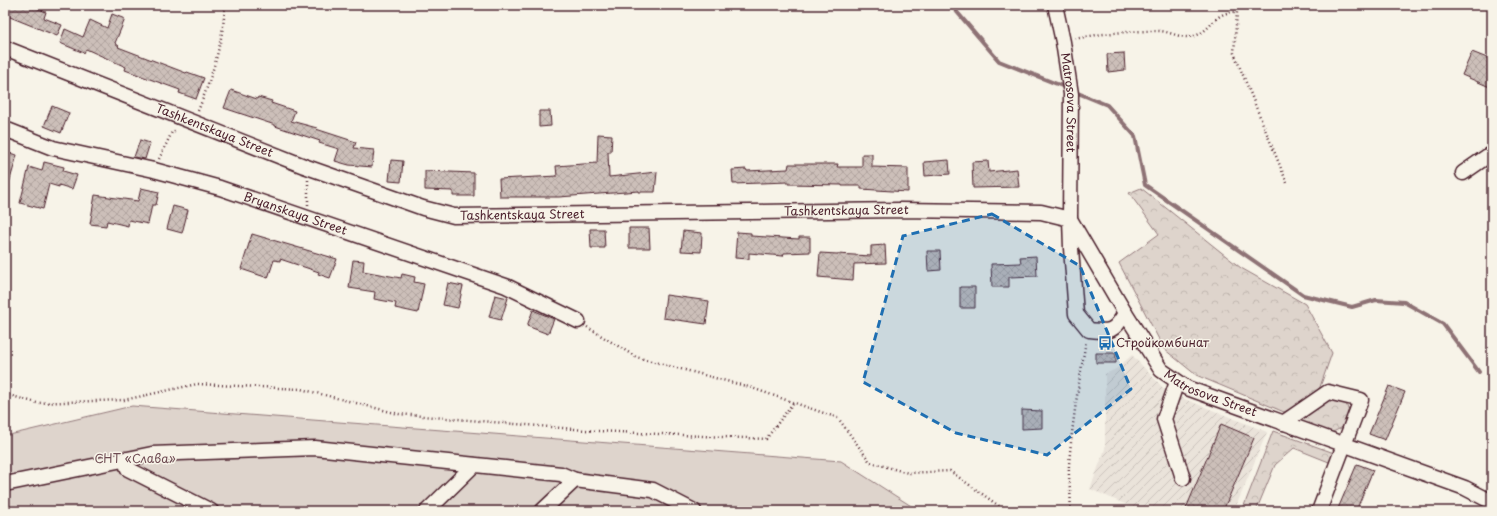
<svg xmlns="http://www.w3.org/2000/svg" width="1497" height="516" font-family="'Playpen Sans',sans-serif">
<style>
.industrial{fill:url(#industrial-furrows)}
.forest{fill:url(#forest-crowns);stroke:#947a7c}
.garden{fill:#ded4cc;stroke:#947a7c}
.lines{fill:none;stroke-linecap:round;stroke-linejoin:round}
.stream{stroke:#8e7275;stroke-width:4}
.building{fill:url(#building-cross-hatch);stroke:#4a1f2b}
.minor-casing{stroke:#4a1f2b;stroke-width:17}
.path{stroke:#4a1f2b;stroke-width:2.5;stroke-dasharray:1 3;stroke-linecap:butt}
.minor{stroke:#f7f3e8;stroke-width:14}
.marked{fill:#1f6fb2;fill-opacity:0.2;stroke:#1f6fb2;stroke-width:3;stroke-dasharray:8 5;stroke-linejoin:round}
.labels{text-anchor:middle;stroke-width:3;stroke-linejoin:round;paint-order:stroke}
.street-label{font-size:12px;fill:#4a1f2b;stroke:#f7f3e8}
.poi-label{font-size:12px;fill:#4a1f2b;stroke:#f7f3e8;text-anchor:start}
.park-label{font-size:12px;fill:#6f4c53;stroke:#f7f3e8}
</style>
<defs>
<pattern id="industrial-furrows" width="10" height="10" patternUnits="userSpaceOnUse"><rect width="10" height="10" fill="#eae3da"/><path d="M-1 1l2-2M0 10L10 0M9 11l2-2" fill="none" stroke="#cac2bb"/></pattern>
<pattern id="forest-crowns" width="20" height="18" patternUnits="userSpaceOnUse"><rect width="20" height="18" fill="#ded4cc"/><path d="M2 6a3 3 0 1 1 6 0M12 15a3 3 0 1 1 6 0" fill="none" stroke="#c0b6af"/></pattern>
<pattern id="building-cross-hatch" width="8" height="8" patternUnits="userSpaceOnUse"><rect width="8" height="8" fill="#ccbfb9"/><path d="M0 0l8 8M0 8l8-8" fill="none" stroke="#b1a49f"/></pattern>
</defs>
<rect width="100%" height="100%" fill="#f7f3e8"/>
<filter id="ink" filterUnits="userSpaceOnUse"><feTurbulence type="fractalNoise" baseFrequency=".025" numOctaves="2"/><feDisplacementMap in="SourceGraphic" scale="8" xChannelSelector="R" yChannelSelector="G"/><feConvolveMatrix kernelMatrix="1 2 1 2 8 2 1 2 1" color-interpolation-filters="sRGB"/></filter>
<g filter="url(#ink)">
<path class="industrial" d="M1132 355 1167 392 1267 432 1234 511H1141L1090 489 1105 449V374L1116 369Z"/>
<path class="forest" d="M1141 188 1241 268 1305 304 1332 353 1320 387 1306 403 1284 412 1196 375 1164 349 1119 263 1159 234 1129 193Z
M1332 396 1346 403 1350 415 1347 425 1331 433 1300 422 1303 413Z
M1273 431 1334 453 1329 462 1294 448 1275 465 1256 511H1242Z"/>
<path class="garden" d="M132 406 841 461 919 511H5V436Z"/>
<g class="lines">
<path class="stream" d="M951 5 999 61 1067 88
M1073 91 1107 105 1135 136 1145 185 1303 295 1352 307 1376 300 1404 302 1443 324 1479 372"/>
</g>
<path class="building" d="M5 5H30L46 12 44 18 62 25 57 36 5 15Z
M112 14 125 19 115 43 119 46 118 47 186 73 187 72 204 78 196 99 179 93 180 90 125 70 126 67 86 49 84 53 60 43 65 29 83 37 90 20 107 28Z
M1472 52 1492 60V88L1462 75Z
M1124 53 1125 70 1108 72 1107 54Z
M231 90 257 99 258 97 272 101 271 103 295 111 291 121 317 128 316 129 356 142 354 148 374 150 372 167 349 165 335 161 339 149 319 143 320 141 275 126V125L224 108Z
M52 106 69 113 61 133 44 126Z
M539 111H550L551 126 539 127Z
M598 134 612 135 611 152H608L609 177 657 172 655 192H639V191L559 197H500L499 179 557 176 556 166 597 163Z
M140 140 150 143 145 159 134 157Z
M5 152 17 155 8 187H5Z
M862 154H872V167L908 168V192L861 189V186H842V185L788 184V182L733 184 732 170 746 169 747 171 788 169 789 164H838L837 167H862Z
M391 160 403 161 401 182 389 181Z
M949 160 950 174 925 176 924 162Z
M988 161 989 172 1017 169 1019 187 973 188 972 162Z
M44 162 64 167 63 171 77 175 72 189 59 185V187L49 184 43 209 20 203 29 167 42 171Z
M425 171 474 173V196H453V191L425 190Z
M141 188 159 192 156 205H152L148 224 129 220 128 226 107 221 106 226 90 224 95 195 138 201Z
M173 206 188 210 182 233 167 229Z
M629 228H649L650 248H629Z
M590 229H604L605 248H591Z
M683 231 702 233 701 252 681 251Z
M737 232 751 233V236L799 239V237H810V252L784 253 783 256 749 253V259L735 258Z
M252 234 337 259 330 278 318 274 319 272 280 259V261L274 260 268 278 241 269Z
M885 245 886 263 854 264 853 280 818 277 820 253 871 256V246Z
M927 251H940L941 270 928 271Z
M1036 256 1037 276 1009 277V287H992L991 264 1021 263 1020 257Z
M353 260 364 261 363 271 401 278 402 274 415 277 414 282 424 284 418 313 395 308 396 303 374 299 375 292 349 288Z
M448 283 463 286 458 308 443 305Z
M960 287H975V308H960Z
M495 295 508 298 501 320 489 317Z
M666 295 709 301 706 324 663 318Z
M533 310 554 319 548 334 527 326Z
M1096 353H1116V363H1096Z
M1389 386 1405 392 1385 440 1369 434Z
M1022 410 1042 411V428L1022 429Z
M1221 424 1254 438 1223 511H1185Z
M1357 464 1373 470 1356 511H1337Z"/>
<g class="lines">
<defs>
<g id="minor">
<path id="s1" d="M1055 5 1063 42 1071 94 1070 219 1125 313 1161 370 1187 388 1465 488 1492 502"/>
<path id="s2" d="M5 48 304 166 423 208 454 216 901 210 1041 212 1070 219 1071 248 1076 314 1089 330C1109 332 1114 333 1125 313"/>
<path id="s3" d="M5 129 53 148 154 170 220 188 506 286 578 321"/>
<path d="M1463 173 1492 153"/>
<path d="M1177 382 1164 419 1183 478"/>
<path d="M1283 423 1328 392 1361 400 1319 511"/>
<path d="M124 459 128 469 211 511"/>
<path d="M5 484 152 454 315 448 561 474 575 480"/>
<path d="M427 511 474 465"/>
<path d="M542 511 575 480 653 490 694 511"/>
</g>
</defs>
<use href="#minor" class="minor-casing"/>
<path class="path" d="M1240 5 1237 12 1234 53 1287 183
M1075 39C1101 33 1131 31 1158 31 1168 31 1178 37 1188 37 1213 35 1210 11 1237 12
M198 111C212 76 223 43 225 5
M159 159 172 132 177 130
M308 180V205
M587 327 636 357 749 387 838 418 870 462 908 473 950 471 1006 511
M5 394 37 403 124 400 197 384 301 389 399 414 597 431 766 439 793 403
M1070 511C1072 496 1068 480 1069 465 1072 423 1079 382 1086 341"/>
<use href="#minor" class="minor"/>
</g>
</g>
<path class="marked" d="M992 214 1080 266 1131 389 1047 455 956 433 863 382 903 236Z"/>
<defs>
<symbol id="bus-bare" viewBox="-9 -9 18 18"><path d="M-5-6H5V4H4V6H2V4H-2V6H-4V4H-5ZM-3.5-4V0h7V-4ZM-3.5 1.2v1.5H-2V1.2ZM2 1.2v1.5H3.5V1.2Z" fill="#1f6fb2" stroke="#f7f3e8" stroke-width="2.5" paint-order="stroke"/></symbol>
</defs>
<g fill-rule="evenodd">
<use href="#bus-bare" x="1095" y="333" width="20" height="20"/>
</g>
<g class="labels">
<g class="street-label">
<text dy="4" stroke="none"><textPath href="#s1" startOffset="99">Matrosova Street</textPath></text>
<text dy="4" stroke="none"><textPath href="#s2" startOffset="225">Tashkentskaya Street</textPath></text>
<text dy="4" stroke="none"><textPath href="#s2" startOffset="872">Tashkentskaya Street</textPath></text>
<text dy="4" stroke="none"><textPath href="#s3" startOffset="303">Bryanskaya Street</textPath></text>
<text dy="4" stroke="none"><textPath href="#s2" startOffset="548">Tashkentskaya Street</textPath></text>
<text dy="4" stroke="none"><textPath href="#s1" startOffset="447">Matrosova Street</textPath></text>
</g>
<g class="poi-label">
<text x="1116" y="347">Стройкомбинат</text>
</g>
<g class="park-label">
<text x="135" y="463">СНТ «Слава»</text>
</g>
</g>
<rect width="1497" height="516" fill="none" stroke="#f7f3e8" stroke-width="20"/>
<rect x="10" y="10" width="1477" height="496" fill="none" stroke="#4a1f2b" stroke-width="1.5" filter="url(#ink)"/>
</svg>
